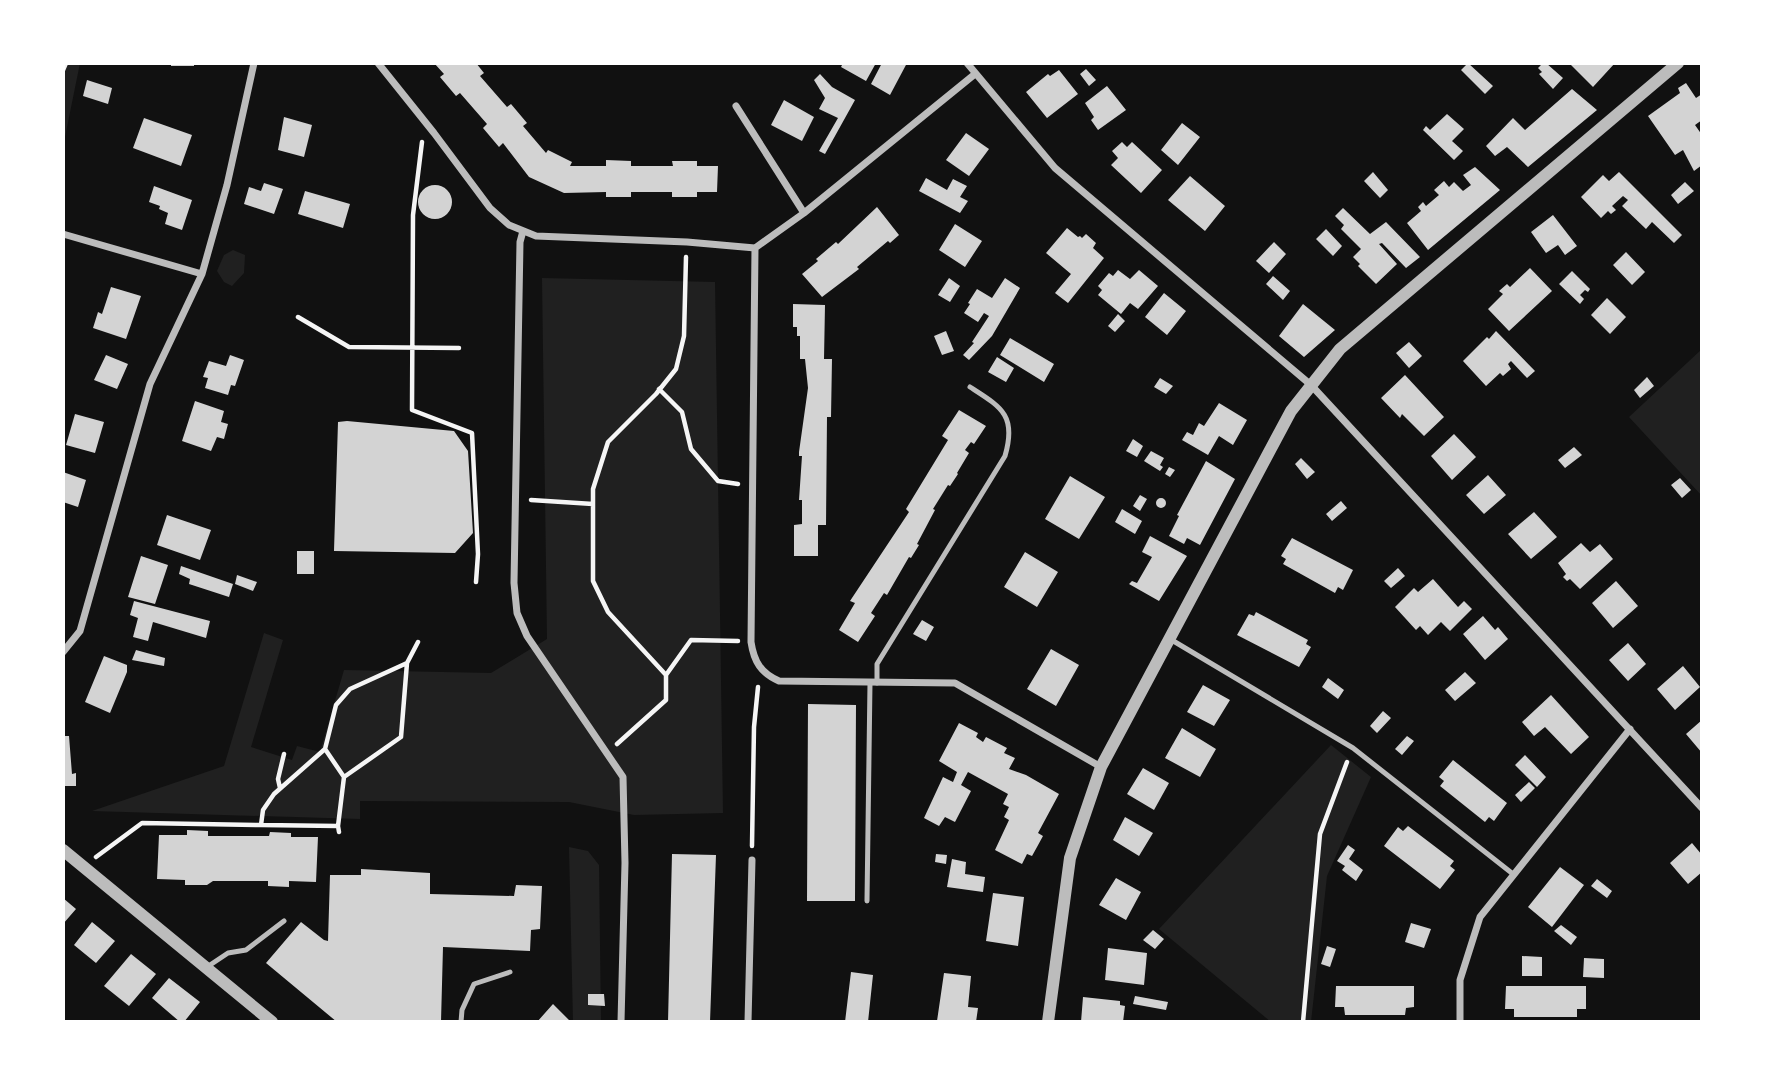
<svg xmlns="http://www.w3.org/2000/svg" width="1765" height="1085" font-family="Helvetica,sans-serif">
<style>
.green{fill:#202020}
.building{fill:#d3d3d3}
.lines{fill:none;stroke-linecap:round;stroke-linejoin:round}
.path{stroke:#f5f5f5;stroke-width:4.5}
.service{stroke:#bcbcbc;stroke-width:5}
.minor{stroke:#bcbcbc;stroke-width:7}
.tertiary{stroke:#bcbcbc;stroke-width:12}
</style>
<rect width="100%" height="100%" fill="#111"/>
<path class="green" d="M63 63H80L63 147Z
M233 250 245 255 244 273 232 286 224 282 217 271 224 255Z
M542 278 715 282 723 813 634 815 569 802 360 801V819L92 811 224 766 264 633 283 640 251 747 292 760 297 746 320 752 344 670 491 673 547 639Z
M1702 349V496L1629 417Z
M1331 745 1371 777 1327 876 1311 1022H1271L1159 929Z
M569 847 588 851 599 865 601 1022H573Z"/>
<path class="building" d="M171 63H194V66H171Z
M434 63H476L484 73 480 76 507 107 511 104 527 123 523 126 546 153 548 150 572 162 570 166H606V160L631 161V166H673L672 161H697V166H718L717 192H697V197H672V192H631V197H606V192L564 193 529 177 503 143 499 147 483 128 487 124 460 93 456 96 440 77 444 74Z
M843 63H876L866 81 841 67Z
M882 63H907L890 95 871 84Z
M1468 63 1493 86 1485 94 1461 70Z
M1539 63H1546L1563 78 1553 89 1539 74 1542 72 1538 68 1541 65Z
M1573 63H1615L1593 87 1571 65Z
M1086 69 1096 80 1089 86 1080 74Z
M1059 70 1078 94 1047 118 1026 92 1048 74 1050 76Z
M820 74 832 87 855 100 825 154 819 151 838 118 819 109 825 98 814 80Z
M87 80 112 88 108 104 83 96Z
M1686 83 1696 98 1702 94V120L1695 125 1702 135V165L1694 171 1683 150 1675 155 1648 116 1680 93 1678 88Z
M1107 86 1126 110 1098 130 1091 120 1094 117 1085 103Z
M1572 89 1597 110 1528 167 1507 147 1495 156 1486 146 1513 118 1525 130Z
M784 100 814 117 802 141 771 125Z
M1447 114 1464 129 1452 141 1463 151 1454 160 1423 130 1426 126 1430 130Z
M284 117 312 125 304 157 278 150Z
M144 118 192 135 181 166 133 148Z
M1182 123 1200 137 1178 165 1161 150Z
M966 133 989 149 969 176 946 160Z
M1122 142 1127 147 1132 142 1162 170 1141 193 1111 165 1118 158 1112 151Z
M1475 167 1500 190 1428 250 1407 223 1421 211 1418 207 1423 202 1426 206 1439 195 1434 190 1444 181 1449 187 1454 182 1463 191 1471 185 1463 175Z
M1373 172 1388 190 1380 198 1364 181Z
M1619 172 1682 235 1674 243 1652 222 1646 229 1622 206 1628 200 1623 196 1612 206 1616 210 1611 214 1608 211 1601 218 1581 197 1603 175 1609 181Z
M1190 176 1225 206 1205 231 1168 200Z
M926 178 947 190 953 179 967 186 960 197 968 201 960 213 919 191Z
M1685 182 1694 191 1678 204 1671 195Z
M264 183 283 189 274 214 244 204 249 187 261 191Z
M418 202a17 17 0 1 1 34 0a17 17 0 1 1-34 0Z
M154 186 192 200 182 230 165 224 168 213 159 209 160 206 149 202Z
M305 191 350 204 343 228 298 214Z
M877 207 899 235 890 243 888 241 857 267 859 269 822 297 802 274 818 261 816 259 836 242 838 244Z
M1343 208 1370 234 1386 222 1420 257 1406 268 1382 243 1379 244 1397 264 1376 284 1358 266 1360 264 1353 257 1361 249 1341 229 1344 225 1335 216Z
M1553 215 1577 246 1565 255 1558 245 1546 253 1531 232Z
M955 224 982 241 965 267 939 250Z
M1067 228 1078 237 1080 236 1082 238 1086 234 1096 243 1093 248 1104 258 1068 303 1055 293 1071 274 1046 253Z
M1326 229 1342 246 1333 256 1316 239Z
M1274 242 1286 254 1269 273 1256 261Z
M1626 252 1645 272 1632 285 1613 265Z
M1530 268 1552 291 1509 331 1488 309 1503 294 1499 291 1507 284 1510 287Z
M1118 270 1130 279 1139 270 1158 286 1138 309 1130 303 1121 314 1098 295 1102 290 1098 286 1109 273 1113 276Z
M1572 271 1590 289 1588 292 1585 290 1580 295 1584 299 1580 304 1559 284Z
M1273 276 1290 291 1283 300 1266 284Z
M949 278 960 286 950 302 938 295Z
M1005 278 1020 288 992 336 969 360 963 355 974 343 972 342 989 316 984 313 978 322 964 313 970 304 968 303 977 289 992 298Z
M111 287 141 296 126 339 93 328 98 312 102 314Z
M1164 293 1186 311 1167 335 1145 317Z
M1607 298 1626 317 1610 334 1591 315Z
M793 304 825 305 824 359H832L831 417H827L826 525H818V556H794V525L802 524V500H799L802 456H799V452L808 388 805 359H800V336H797V327H793Z
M1303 304 1335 330 1304 357 1279 336Z
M1118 314 1125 321 1115 332 1108 326Z
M946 331 954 351 942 355 934 336Z
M1496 331 1535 371 1527 378 1511 361 1508 364 1511 369 1503 376 1500 373 1486 386 1463 361 1487 337 1489 339Z
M1010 338 1054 364 1044 382 1000 355Z
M1409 342 1422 356 1409 368 1396 353Z
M106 355 128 364 117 389 94 380Z
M230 355 244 360 235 386 231 385 228 395 205 388 208 378 203 377 209 361 226 366Z
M997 357 1014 368 1006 382 988 372Z
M1405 375 1444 417 1424 436 1402 414 1400 418 1381 398Z
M1647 377 1654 386 1640 398 1634 390Z
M1160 378 1173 386 1166 394 1154 387Z
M195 401 224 411 221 422 228 424 224 439 217 437 211 451 182 441Z
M1219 403 1247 420 1233 445 1219 436 1208 455 1182 440 1187 432 1193 435 1199 423 1204 426Z
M959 410 986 426 974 444 971 442 965 450 969 453 957 473 958 474 950 486 948 485 933 509 935 510 917 544 919 545 911 558 909 557 887 595 884 593 871 613 875 616 858 642 839 630 855 603 850 601 909 512 906 509 948 440 942 436Z
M75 414 104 422 95 453 66 445Z
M347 421 454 431 468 451 473 533 455 553 334 551 338 422Z
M1454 434 1476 457 1452 480 1431 456Z
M1133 439 1143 446 1137 457 1126 451Z
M1574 447 1582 455 1565 468 1558 460Z
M1151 451 1164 458 1160 465 1163 467 1160 471 1144 461Z
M1301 458 1315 472 1307 479 1295 464Z
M1206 461 1235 479 1200 545 1187 538 1184 544 1169 536 1179 516 1177 515Z
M1169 467 1175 470 1170 477 1165 474Z
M63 472 86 480 78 507 63 502Z
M1488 475 1506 495 1484 514 1466 495Z
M1070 476 1105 497 1079 539 1045 519Z
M1680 478 1691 490 1682 498 1671 485Z
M1140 495 1147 499 1140 511 1133 506Z
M1156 503a5 5 0 1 1 10 0a5 5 0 1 1-10 0Z
M1341 501 1347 508 1332 521 1326 514Z
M1122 509 1142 521 1135 534 1115 522Z
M1534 512 1557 537 1531 559 1508 534Z
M167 515 211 530 200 560 157 545Z
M1150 536 1187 556 1159 601 1129 584 1132 581 1137 583 1152 557 1142 552Z
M1292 538 1353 570 1343 590 1338 587 1335 593 1283 564 1286 559 1281 556Z
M1581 543 1590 552 1600 544 1613 559 1580 589 1570 579 1567 581 1563 577 1566 574 1558 563Z
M297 551H314V574H297Z
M1025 552 1058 572 1037 607 1004 587Z
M141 556 168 565 155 604 128 597Z
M181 566 233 584 229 597 189 584 190 579 179 574Z
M1398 568 1405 576 1391 588 1384 581Z
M237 575 257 582 253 591 235 584Z
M1433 579 1458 607 1464 601 1472 609 1450 631 1441 622 1428 635 1420 626 1416 630 1395 607 1414 588 1418 592Z
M1616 581 1638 606 1613 628 1592 603Z
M134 601 210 621 206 638 153 622 148 641 133 637 138 618 130 615Z
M1256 612 1308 640 1306 644 1311 647 1299 667 1237 635 1249 614 1254 616Z
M1483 616 1495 630 1498 627 1508 639 1485 660 1463 634Z
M922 620 934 627 926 641 913 634Z
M1628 643 1646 664 1628 681 1609 660Z
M1051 649 1079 665 1056 706 1027 689Z
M136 650 165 658 164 666 132 660Z
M104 656 127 665V672L110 713 85 702Z
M1683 666 1700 687 1675 710 1657 689Z
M1465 672 1476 683 1455 701 1445 690Z
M1328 678 1344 690 1338 699 1322 687Z
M1203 685 1230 700 1214 726 1187 712Z
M1551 695 1589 737 1571 754 1545 727 1534 736 1522 722Z
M808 704 856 705 855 901H807Z
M1383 711 1391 718 1377 733 1370 726Z
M1702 720V753L1686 734Z
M959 723 978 733 976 737 983 742 986 737 1007 748 1004 753 1015 758 1009 769 1026 775 1059 794 1038 833 1043 836 1037 847 1032 856 1027 854 1022 864 995 850 1009 820 1004 817 1009 807 1003 804 1008 794 968 772 961 785 971 791 955 822 945 817 939 826 924 818 943 777 953 782 957 772 939 761Z
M1182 728 1216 749 1200 777 1165 758Z
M63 736H69L72 774 76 773V786H63Z
M1407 736 1414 741 1402 755 1395 749Z
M1525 755 1546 777 1537 787 1515 765Z
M1453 760 1507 803 1494 821 1489 817 1485 822 1440 786 1444 781 1439 777Z
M1143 768 1169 783 1154 810 1127 794Z
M1529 782 1535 788 1521 802 1515 795Z
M1125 817 1153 833 1139 856 1113 840Z
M1408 826 1454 861 1450 866 1455 870 1440 889 1384 846 1398 827 1403 831Z
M187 830 208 831V836H269L270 832 291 833V837H318L316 882 289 881V887L268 886V881H213L207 885H185V880L157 879 159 835H187Z
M1692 843 1702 855V872L1688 884 1670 863Z
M1348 845 1355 850 1349 859 1363 870 1356 881 1342 870 1345 866 1337 861Z
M672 854 716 855 710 1022H668Z
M936 854 947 855 946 864 935 862Z
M952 859 966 862 965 874 985 877 983 892 947 887Z
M1560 867 1584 885 1552 927 1528 907Z
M361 869 430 873V894L514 896 516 885 542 886 540 929 531 930 530 951 443 947 441 1022H337L266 963 301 922 324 940 328 941 330 875H361Z
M1116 878 1141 892 1126 920 1099 905Z
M1597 879 1612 891 1607 898 1591 886Z
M993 893 1024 897 1018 946 986 941Z
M63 898 76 909 63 924Z
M92 922 115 941 96 963 74 945Z
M1411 923 1431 929 1424 948 1405 942Z
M1561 925 1577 937 1571 945 1554 931Z
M1153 930 1164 939 1155 949 1143 940Z
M1327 946 1336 949 1330 967 1321 964Z
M1108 948 1147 953 1144 985 1105 980Z
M131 954 156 974 129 1006 104 986Z
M1522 956 1542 957V976H1522Z
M1584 958 1604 959V978L1583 977Z
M851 972 873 975 868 1022H845Z
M944 973 971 976 968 1007 978 1008 976 1022 937 1021Z
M169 978 200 1002 184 1022H180L152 998Z
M1336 986H1414V1007L1406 1008 1405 1015H1345L1344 1007H1335Z
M1506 986H1586V1009H1577V1017H1514V1009H1505Z
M588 994H604L605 1006 588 1005Z
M1135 996 1168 1002 1166 1010 1133 1004Z
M1083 997 1120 1001V1005L1125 1006 1123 1022H1081Z
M553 1004 571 1022H537Z"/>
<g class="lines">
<path class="path" d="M63 70 66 63
M422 142 413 215 412 410 472 433 478 554 476 582
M298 317 349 347 459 348
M659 389 682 412 691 449 718 481 738 484
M531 500 593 504
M666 675 691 640 738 641
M617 744 666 700V675L608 612 593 581V489L608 442 656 394 676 369 684 336 686 257
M325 749 344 777
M280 788 278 779 284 754
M338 826 344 777 401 737 407 663
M339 832 338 826 261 825 263 810 274 794 325 749 336 705 350 689 407 663 418 642
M752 846 754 727 758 687
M96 857 142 823 261 825
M1303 1022 1320 834 1347 762"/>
<path class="service" d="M1170 639 1353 748 1513 874
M877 683V664L1005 456C1017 415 1001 407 970 387
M867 901 870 683
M207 967 228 953 246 950 284 921
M461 1022 462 1010 474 984 510 972"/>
<path class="minor" d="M378 63 434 133 490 208 509 225 536 236 687 242 755 248
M967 63 1055 168 1311 385 1702 808
M736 106 804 213
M523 231 520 242 514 583 517 613 527 636 623 777 625 863 621 1022
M63 234 202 274
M755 248 751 642C754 662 761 673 779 681L955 683 1101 767
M755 248 804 213 975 74
M63 652 80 631 150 384 202 274 227 185 254 63
M748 1022 752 860
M1460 1022V980L1480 917 1630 729"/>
<path class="tertiary" d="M63 850 272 1022
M1048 1022 1070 858 1101 767 1291 411 1340 349 1678 63"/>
</g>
<rect width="1765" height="1085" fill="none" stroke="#ffffff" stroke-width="130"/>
</svg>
